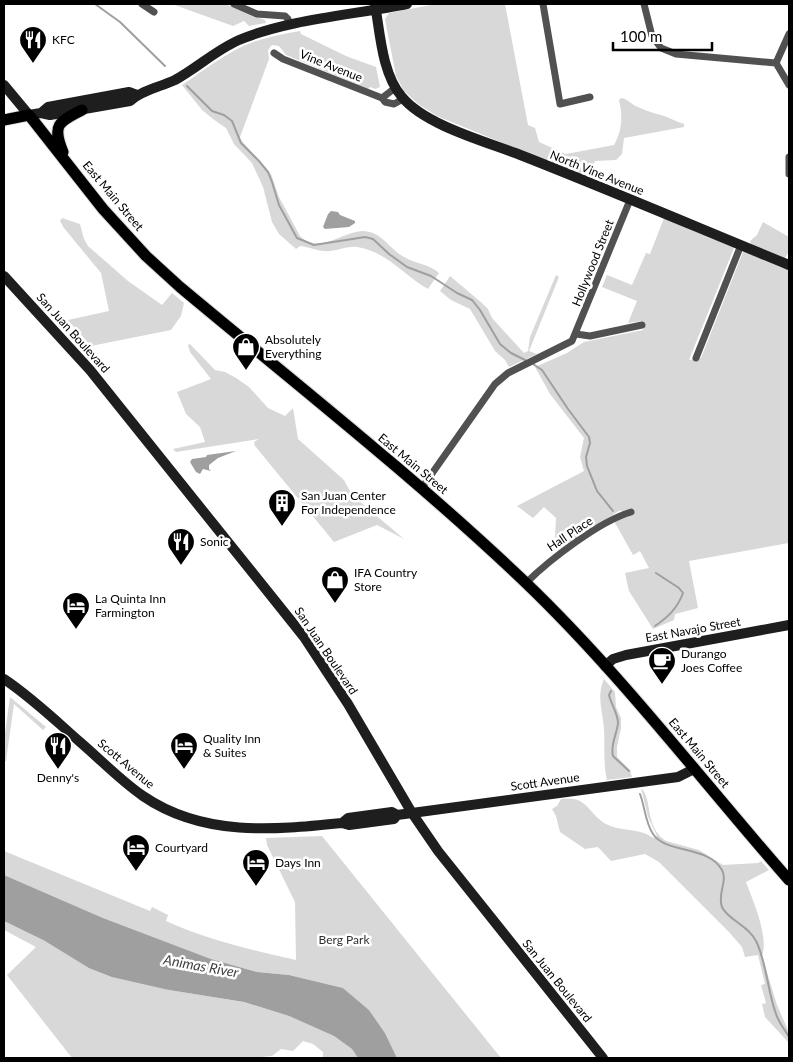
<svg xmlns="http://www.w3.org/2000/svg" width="793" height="1062" font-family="Lato,sans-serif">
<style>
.green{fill:#d8d8d8}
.water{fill:#9f9f9f}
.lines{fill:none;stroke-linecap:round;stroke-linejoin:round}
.stream{stroke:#9f9f9f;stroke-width:2}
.primary-casing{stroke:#dbdbdb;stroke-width:13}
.street{stroke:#515151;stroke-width:7}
.secondary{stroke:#1e1e1e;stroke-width:10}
.primary{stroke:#000;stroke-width:11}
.labels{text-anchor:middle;stroke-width:5;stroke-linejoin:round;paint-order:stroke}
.poi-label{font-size:12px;fill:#000;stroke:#fff;text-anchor:start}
.street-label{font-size:12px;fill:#000;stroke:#fff}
.park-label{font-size:12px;fill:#2f2f2f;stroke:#fff}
.water-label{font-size:14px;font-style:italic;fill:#404040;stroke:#fff}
</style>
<rect width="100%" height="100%" fill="#fff"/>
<path class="green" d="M172 4H225L265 20 266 23 249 26 244 21 233 26Z
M436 4H505L528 125 535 128 539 142 566 154 614 145C622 130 623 117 619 100L621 98C628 99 632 105 638 107 647 111 653 113 661 115 669 117 676 122 684 124V127L624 138 622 154 616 160 595 161 585 177 437 116 418 104 404 91 396 76 385 19 389 13Z
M300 31 301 34 346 56 376 67 380 87 375 89 370 87 368 89 286 55 279 46 272 45 268 50 269 59 240 137 241 140 271 174 279 197 300 236C318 255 342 232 362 231 382 231 389 249 404 257 416 264 429 264 439 273L428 289C405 276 384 250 357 247 349 246 339 250 330 251 318 252 311 247 300 246L296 249 279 234 272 222 263 187 252 163 234 144 226 128 213 119 202 110 182 85C203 71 224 54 248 44 263 38 283 34 300 31Z
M62 218 80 224 84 239 88 246 128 281 162 305 172 293 184 303 181 316 171 330 91 346 68 320 109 311 101 273 64 228 60 221Z
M664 218 733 247 734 248 689 360 701 358 743 252 745 251 789 269V543L689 561 698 608 675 614 674 620 653 629 629 591 625 573 649 568 640 551 633 555 614 521 625 516 620 510 562 549 555 537 556 518 544 507 533 518 517 506 584 471 580 457 584 438 550 394 535 367 567 353 584 342 643 330 641 321 628 323 637 301 602 287 607 275 632 285 646 253 650 254Z
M763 222 789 237V252L784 259 751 245 750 241 757 235Z
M556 275 559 277 529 351 537 354 509 367 505 360 495 351 470 309 451 300 440 291 450 276 482 303 488 309 492 318 524 353 528 351 530 337Z
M190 344 215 370 225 372 236 378 249 387 268 408 285 416 293 408 298 439 344 480 352 495 404 539 377 525 334 542 255 446 254 442 259 439 176 452 173 449 205 442 200 427 186 414 177 392 211 379 190 352 188 345Z
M604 679 615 692 616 707 621 718V728L617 747V757L630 770 632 777 607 780C603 763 605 747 604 729 603 712 596 696 604 679Z
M10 697 46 727 43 730 14 704 6 761H4V741Z
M641 788C653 799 644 827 666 841L699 850 723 865 758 863 761 861 769 870 746 882C753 901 769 936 762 956L777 1005 789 1032V1043L765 1017 762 1004 766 1003 761 985 765 984 758 955 745 957 742 947 729 932 659 862 645 854 611 861 598 847 585 849 560 832 556 816 552 809 557 806 561 799C588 795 587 813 606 824 617 830 632 829 644 833 647 834 651 837 654 838L657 836 648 817Z
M322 836 501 1058H397L385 1033 369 1010 343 988 289 975 257 972 211 959 103 918 4 875V851L150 911 152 907 168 915 166 921C208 940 252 950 296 960L295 902 267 845 266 838Z
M4 921 45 941 169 990 244 1002 289 1016 334 1036 352 1049 358 1058H323V1052L313 1044 303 1041 293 1051 281 1049 272 1056 261 1057 72 1058 7 975 36 947 4 930Z"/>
<path class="water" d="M331 211 338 212 340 215 355 221V223L349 227 325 229 323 227 328 214Z
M236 451 218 458 209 465V469L211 471 203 469 200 474 196 472 190 462 192 459 206 457 207 455Z
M4 875 103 918 211 959 257 972 289 975 343 988 369 1010 385 1033 397 1058H358L352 1049 334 1036 289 1016 244 1002 169 990 112 977 89 968 45 941 4 921Z"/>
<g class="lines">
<path class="stream" d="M95 4 120 22 165 66
M187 86 212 111 224 115 232 121 241 143 259 161 268 172 272 182 279 205 297 238 314 245 365 237 373 239 389 254 407 267 431 276 457 293 472 300 480 310 500 344 511 353 527 361
M533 364 542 370 568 409 589 437 590 443 586 457 587 466 597 491 613 511
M655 626C668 617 677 609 683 593L679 588 656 573
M611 691 609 695C611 704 618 714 618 723 617 734 610 745 613 756L629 771
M640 794C645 807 645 822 653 834 666 854 708 845 722 870 728 881 717 894 722 907 728 920 748 925 756 941 766 960 768 993 776 1014 779 1023 785 1030 789 1037"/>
<defs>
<path id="primary" d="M4 120 29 115 103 209 146 256 180 287C296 384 416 478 525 582 621 674 702 781 789 880
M63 152C52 125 58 122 82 110"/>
</defs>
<use href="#primary" class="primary-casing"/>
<path class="street" d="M142 4 154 12
M234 4 257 14 285 16 288 19 289 25
M543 4 560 104 590 97
M644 4 652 36 661 48 676 54 776 63
M274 53 283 59 382 98 385 102 394 104 403 99
M776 63 789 34
M776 63 789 85
M382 98 395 88
M789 157V174
M576 334 590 336 642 325
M696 358 741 245
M421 489 495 384 508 373 572 341 630 200
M526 583C549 560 600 521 631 512"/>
<path class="secondary" d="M375 4C380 33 382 74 402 97 426 126 488 142 523 156 612 191 701 229 789 265
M4 85 29 115 41 113 50 115 130 101C142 90 160 87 175 80 197 68 216 50 239 40 289 19 353 15 407 4
M41 113 48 107 129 92 137 95
M4 276 90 370 304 637 348 704 412 813 438 851 603 1058
M605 666 613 659 626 655 789 625
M4 679C31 697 55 720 80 742 101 760 121 781 143 796 203 837 273 830 342 823L349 825 394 819 397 815
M342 823 348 818 392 812 397 815 412 813 678 777 694 769"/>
<use href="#primary" class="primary"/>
</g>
<defs>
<symbol id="restaurant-pin" viewBox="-11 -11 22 30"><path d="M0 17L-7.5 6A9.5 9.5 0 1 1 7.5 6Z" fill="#000" stroke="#fff"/><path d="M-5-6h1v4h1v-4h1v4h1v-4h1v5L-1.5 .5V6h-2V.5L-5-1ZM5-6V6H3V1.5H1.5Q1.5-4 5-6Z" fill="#fff"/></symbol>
<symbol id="shop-pin" viewBox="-11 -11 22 30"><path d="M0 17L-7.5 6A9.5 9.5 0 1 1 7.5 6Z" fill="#000" stroke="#fff"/><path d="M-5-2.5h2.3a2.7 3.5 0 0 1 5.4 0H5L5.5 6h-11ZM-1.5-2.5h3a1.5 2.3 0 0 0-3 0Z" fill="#fff"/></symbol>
<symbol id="building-pin" viewBox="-11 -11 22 30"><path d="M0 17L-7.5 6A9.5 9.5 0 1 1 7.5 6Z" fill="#000" stroke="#fff"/><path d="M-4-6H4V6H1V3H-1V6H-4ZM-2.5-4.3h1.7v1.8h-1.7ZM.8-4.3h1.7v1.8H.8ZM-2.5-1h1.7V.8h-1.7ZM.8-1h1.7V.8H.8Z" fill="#fff"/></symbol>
<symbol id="hotel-pin" viewBox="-11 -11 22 30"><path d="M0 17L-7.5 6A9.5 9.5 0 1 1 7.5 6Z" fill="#000" stroke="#fff"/><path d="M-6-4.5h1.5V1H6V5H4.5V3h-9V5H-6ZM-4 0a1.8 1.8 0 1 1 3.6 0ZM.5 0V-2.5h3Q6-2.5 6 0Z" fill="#fff"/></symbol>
<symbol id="cafe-pin" viewBox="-11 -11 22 30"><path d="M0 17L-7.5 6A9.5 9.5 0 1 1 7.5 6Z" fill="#000" stroke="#fff"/><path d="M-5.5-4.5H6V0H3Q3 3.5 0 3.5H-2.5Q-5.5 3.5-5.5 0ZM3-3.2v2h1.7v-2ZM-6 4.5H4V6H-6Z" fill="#fff"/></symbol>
</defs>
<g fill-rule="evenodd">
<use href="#restaurant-pin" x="17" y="24" width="32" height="43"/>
<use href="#shop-pin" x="230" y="331" width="32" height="43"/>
<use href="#building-pin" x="266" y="487" width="32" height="43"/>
<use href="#restaurant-pin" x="165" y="526" width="32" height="43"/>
<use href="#shop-pin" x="319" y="564" width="32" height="43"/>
<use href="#hotel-pin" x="60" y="590" width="32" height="43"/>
<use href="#cafe-pin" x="646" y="645" width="32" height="43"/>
<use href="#restaurant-pin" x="42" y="730" width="32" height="43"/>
<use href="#hotel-pin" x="168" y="730" width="32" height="43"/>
<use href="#hotel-pin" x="120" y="832" width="32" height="43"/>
<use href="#hotel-pin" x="240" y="847" width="32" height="43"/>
</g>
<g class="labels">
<g class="poi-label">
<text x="52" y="44">KFC</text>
<text x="265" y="344">Absolutely<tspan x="265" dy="14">Everything</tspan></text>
<text x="301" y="500">San Juan Center<tspan x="301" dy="14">For Independence</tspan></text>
<text x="200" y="546">Sonic</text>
<text x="354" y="577">IFA Country<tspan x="354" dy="14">Store</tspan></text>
<text x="95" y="603">La Quinta Inn<tspan x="95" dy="14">Farmington</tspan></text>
<text x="681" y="658">Durango<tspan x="681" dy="14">Joes Coffee</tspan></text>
<text x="203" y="743">Quality Inn<tspan x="203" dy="14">&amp; Suites</tspan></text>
<text x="58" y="782" text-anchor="middle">Denny's</text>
<text x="155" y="852">Courtyard</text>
<text x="275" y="867">Days Inn</text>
</g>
<g class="street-label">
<text transform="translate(331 66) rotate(22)" y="4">Vine Avenue</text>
<text transform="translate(597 173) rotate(22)" y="4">North Vine Avenue</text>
<text transform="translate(113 196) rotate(50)" y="4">East Main Street</text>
<text transform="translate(593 263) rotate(-68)" y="4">Hollywood Street</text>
<text transform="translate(73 333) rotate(48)" y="4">San Juan Boulevard</text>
<text transform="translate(413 464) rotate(40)" y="4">East Main Street</text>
<text transform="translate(570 534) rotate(-34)" y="4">Hall Place</text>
<text transform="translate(693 630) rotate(-10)" y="4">East Navajo Street</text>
<text transform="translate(326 651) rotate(56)" y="4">San Juan Boulevard</text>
<text transform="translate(699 753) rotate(50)" y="4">East Main Street</text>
<text transform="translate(126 764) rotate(40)" y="4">Scott Avenue</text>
<text transform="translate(545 782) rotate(-8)" y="4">Scott Avenue</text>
<text transform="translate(557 981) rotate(51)" y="4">San Juan Boulevard</text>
</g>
<g class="park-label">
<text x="344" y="944">Berg Park</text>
</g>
<g class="water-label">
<text transform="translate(201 966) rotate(10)" y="5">Animas River</text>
</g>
</g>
<rect width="793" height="1062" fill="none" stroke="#000000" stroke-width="10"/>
<path d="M613 42v8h99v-8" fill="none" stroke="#000000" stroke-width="2.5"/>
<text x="620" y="42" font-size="15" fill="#000000" stroke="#ffffff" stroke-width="4" paint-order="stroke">100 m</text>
</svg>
